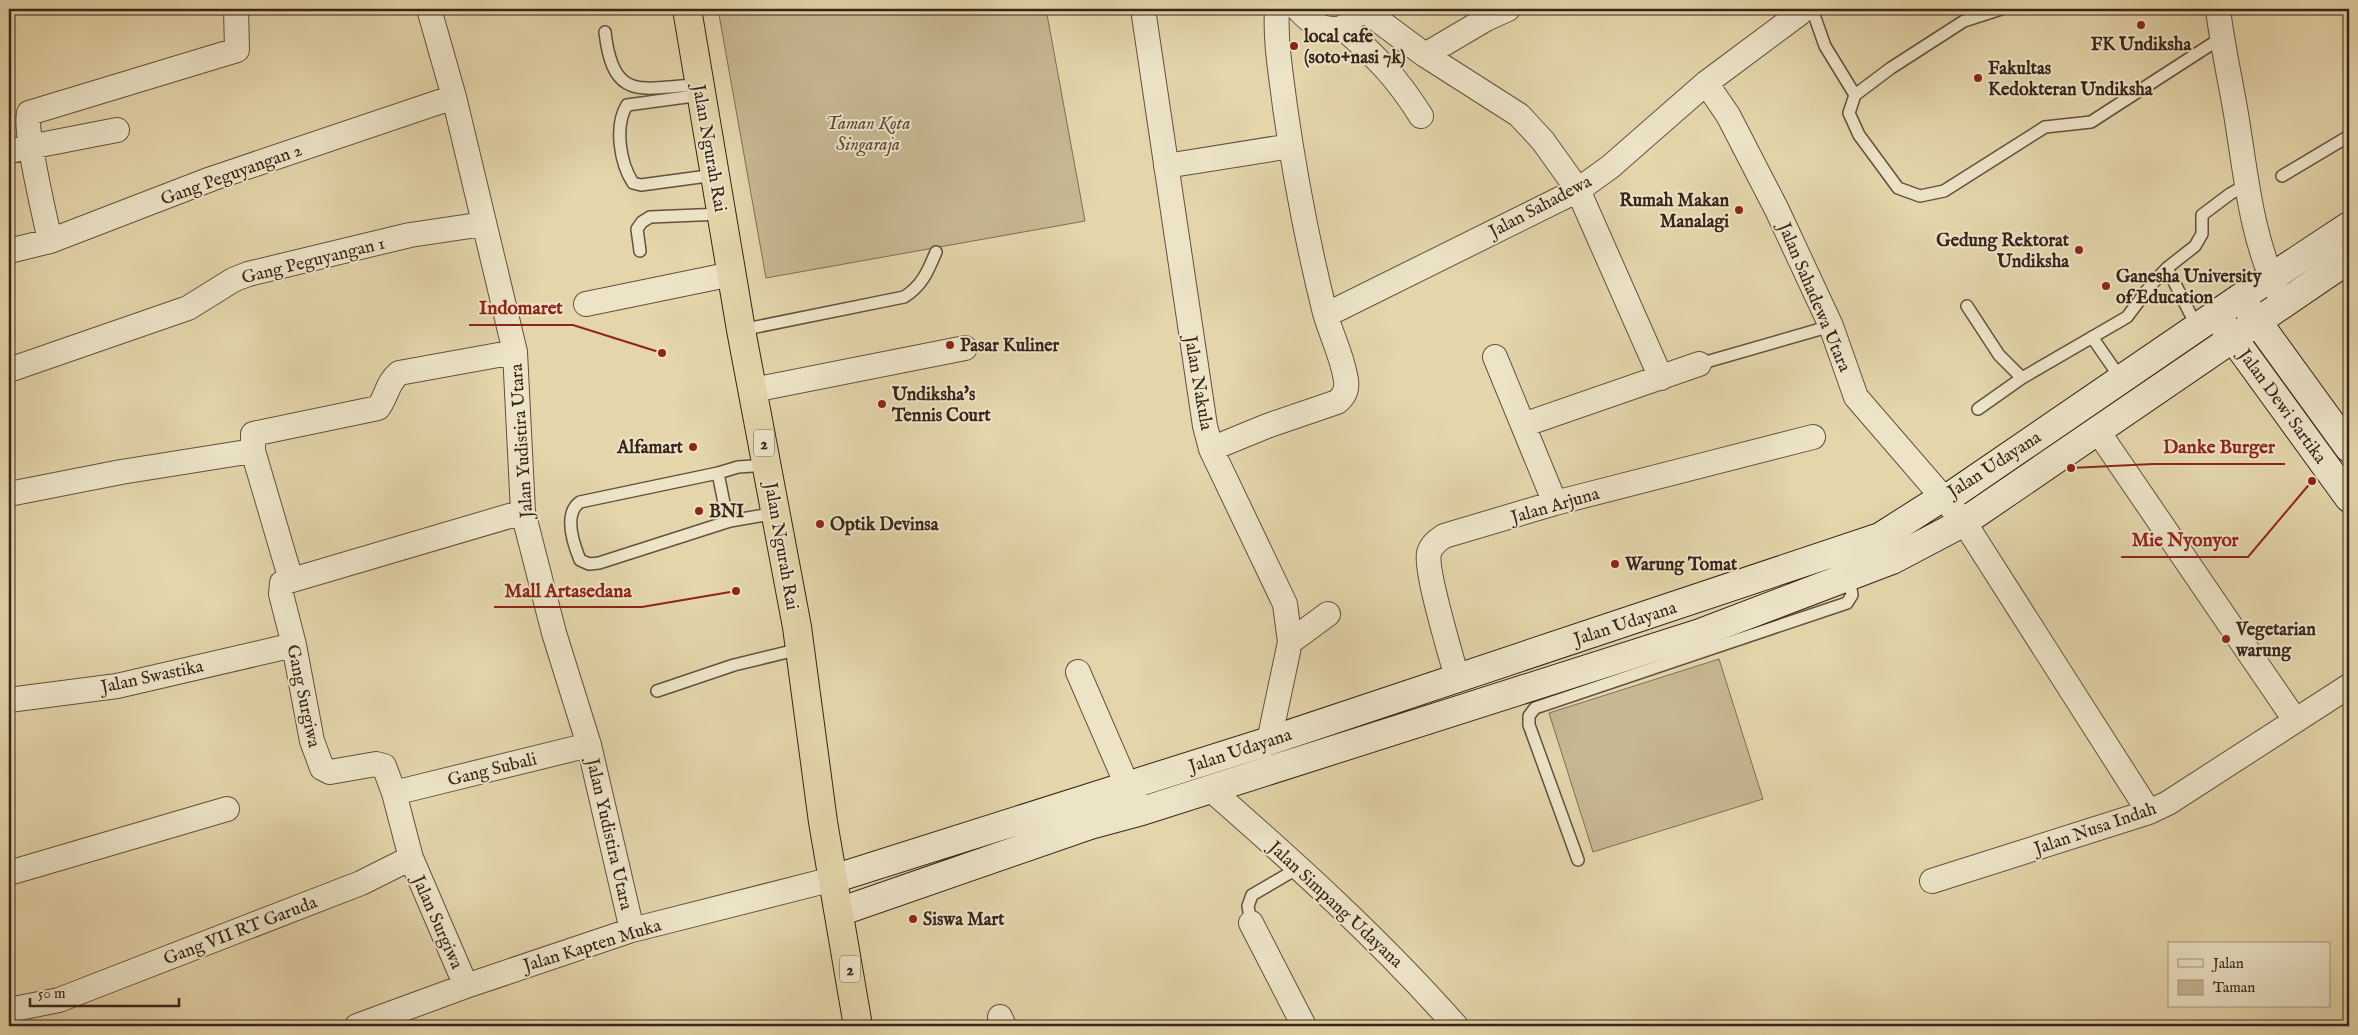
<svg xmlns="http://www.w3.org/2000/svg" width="2358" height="1035" font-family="'IM FELL English',serif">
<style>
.green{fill:#c7b792;stroke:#7f6e56}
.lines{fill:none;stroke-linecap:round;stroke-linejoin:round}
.lane-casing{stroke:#62513f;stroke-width:14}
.street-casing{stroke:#62513f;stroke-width:26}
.secondary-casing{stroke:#37251b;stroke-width:30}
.highway-casing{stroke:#37251b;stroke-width:30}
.lane{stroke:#ede4c8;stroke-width:11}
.street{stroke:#ede4c8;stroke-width:24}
.secondary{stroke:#ede4c8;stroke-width:28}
.highway{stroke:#e4d5aa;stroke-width:28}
.poi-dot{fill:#8f2418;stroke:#ede4c8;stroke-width:2}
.labels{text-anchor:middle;stroke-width:4;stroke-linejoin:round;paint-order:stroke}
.shield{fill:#ede4c8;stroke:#6e5e4f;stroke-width:1}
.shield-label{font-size:16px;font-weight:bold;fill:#37251b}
.poi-label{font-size:18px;font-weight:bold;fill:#37251b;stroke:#ede4c8;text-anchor:start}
.park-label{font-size:18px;font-style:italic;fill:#5b4a39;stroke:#ede4c8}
.street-label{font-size:18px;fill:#37251b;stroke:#ede4c8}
.leader{fill:none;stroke:#8f2418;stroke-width:2}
.callout-dot{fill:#8f2418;stroke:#ede4c8;stroke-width:2}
.callout-label{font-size:19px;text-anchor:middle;font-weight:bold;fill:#8f2418;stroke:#ede4c8;stroke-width:4;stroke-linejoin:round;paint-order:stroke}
</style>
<rect width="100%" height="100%" fill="#e4d5aa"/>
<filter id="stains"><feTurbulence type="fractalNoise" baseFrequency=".004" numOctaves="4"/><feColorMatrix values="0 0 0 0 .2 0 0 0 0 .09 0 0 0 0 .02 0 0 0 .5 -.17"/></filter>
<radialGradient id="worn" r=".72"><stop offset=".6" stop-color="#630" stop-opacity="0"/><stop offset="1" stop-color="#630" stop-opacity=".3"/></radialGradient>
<path class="green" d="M718 9H1046L1085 221 766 278Z
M1719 659 1763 799 1593 852 1549 713Z"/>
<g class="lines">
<defs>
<path id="lane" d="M1812 9 1825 46 1855 95
M2001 9 1964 21 1891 68 1855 95 1849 113 1859 135 1898 188 1920 196 1944 191 2045 127 2091 122 2221 38
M605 32C613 104 643 87 699 85
M701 95 627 105C614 126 620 163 633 183L641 185 715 175
M2282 176 2349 136
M640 251 637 229 642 222 650 217 722 214
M2167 268 2197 327
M1967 306 1999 355 2022 378 2127 317 2151 285 2167 268 2195 246 2202 234V215L2230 194 2246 185
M741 330 904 297C922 286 928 271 936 252
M2092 337 2121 379
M1699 364 1831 326
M1978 409 2022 378
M766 465 738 467 718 473 726 513 730 521 776 513
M718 473 580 502C563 514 573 543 580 560L589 564 599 563 730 521
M1707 650 1847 603 1852 595 1849 577
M657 691 734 665 800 649
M1578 860 1529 725V716L1535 708 1707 650 1700 633
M1251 923 1248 906 1252 895 1300 867"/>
<path id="street" d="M429 9 454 97 515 352 523 512 554 633 589 745 632 930
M1143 9 1205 426 1211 449 1285 604 1290 642 1269 741
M1298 9C1312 24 1322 32 1343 28L1354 17
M1363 9 1425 55 1519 115 1543 141 1578 190 1661 378
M2218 9C2222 44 2230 78 2236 114 2246 174 2251 239 2279 294
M1343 28C1377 57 1397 78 1421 116
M1425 55 1486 19 1508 9
M1706 83 1728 115 1777 210 1831 326 1856 397 1964 522 2149 812
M9 151 117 130
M1166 166 1291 146
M50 241C45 217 24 130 29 113L237 50 236 9
M9 251 50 241 211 179 454 97
M586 304 732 274
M1326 315 1578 190 1610 167 1706 83 1800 13 1802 9
M1495 357 1555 503
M9 370 188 308 233 280 248 274 410 235 484 224
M753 390 965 348
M1523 425 1699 364
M2097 430 2295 720
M1211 449 1267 426 1337 402C1346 395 1348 386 1345 375 1341 354 1331 334 1325 313 1308 245 1295 177 1285 107 1281 74 1275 42 1277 9
M9 494 121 472 253 451
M291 580 253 451V434L378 408C387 396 387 383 399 373L515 352
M1290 642 1328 614
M1078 672 1127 785 1136 801
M1457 678C1451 655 1425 571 1429 553 1431 545 1438 540 1444 536L1555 503 1813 437
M9 700 117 686 294 645
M1209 788C1295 863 1380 940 1456 1026
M394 793 589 745
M9 873 227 809
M1932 881 2149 812 2168 803 2349 686
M1251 923 1304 1026
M466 986 411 858 394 793 384 766 376 764 330 772 322 768 312 741 294 645 281 594 282 583 523 512
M9 1010 59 1000 361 883 411 858
M1000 1017 1004 1026
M357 1026 466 986 632 930 833 879"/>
<path id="secondary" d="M2246 306 2349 448
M2222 323 2349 498
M833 879 1269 741 1880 537 1943 497 1952 495 2240 298 2349 226
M839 912 1090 825 1142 811 1700 633 1892 560 1964 522 2349 259"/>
<path id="highway" d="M687 9 741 330 797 627 823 822 858 1026"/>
</defs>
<use href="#lane" class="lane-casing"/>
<use href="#street" class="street-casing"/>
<use href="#secondary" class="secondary-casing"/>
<use href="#highway" class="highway-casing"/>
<use href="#lane" class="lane"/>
<use href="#street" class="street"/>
<use href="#secondary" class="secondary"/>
<use href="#highway" class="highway"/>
</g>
<g class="poi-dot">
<circle cx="2141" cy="25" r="5"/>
<circle cx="1294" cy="46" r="5"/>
<circle cx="1978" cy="78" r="5"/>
<circle cx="1739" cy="210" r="5"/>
<circle cx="2079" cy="250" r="5"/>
<circle cx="2106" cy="286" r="5"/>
<circle cx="950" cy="345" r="5"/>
<circle cx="882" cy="404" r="5"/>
<circle cx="693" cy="447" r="5"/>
<circle cx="699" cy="511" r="5"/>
<circle cx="820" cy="524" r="5"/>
<circle cx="1615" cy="564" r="5"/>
<circle cx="2226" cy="639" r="5"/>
<circle cx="913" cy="919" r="5"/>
</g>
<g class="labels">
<g class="shield">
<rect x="754" y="429.5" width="20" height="27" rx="4"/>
<rect x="840" y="955.5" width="20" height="27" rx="4"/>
</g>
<g class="shield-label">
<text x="764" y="449">2</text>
<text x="850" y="975">2</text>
</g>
<g class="poi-label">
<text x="1304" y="42">local cafe<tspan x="1304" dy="21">(soto+nasi 7k)</tspan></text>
<text x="2141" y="50" text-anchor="middle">FK Undiksha</text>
<text x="1988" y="74">Fakultas<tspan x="1988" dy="21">Kedokteran Undiksha</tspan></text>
<text x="1729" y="206" text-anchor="end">Rumah Makan<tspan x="1729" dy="21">Manalagi</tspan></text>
<text x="2069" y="246" text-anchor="end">Gedung Rektorat<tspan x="2069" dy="21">Undiksha</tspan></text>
<text x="2116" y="282">Ganesha University<tspan x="2116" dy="21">of Education</tspan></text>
<text x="960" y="351">Pasar Kuliner</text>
<text x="892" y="400">Undiksha's<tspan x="892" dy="21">Tennis Court</tspan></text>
<text x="683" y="453" text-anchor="end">Alfamart</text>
<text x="709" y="517">BNI</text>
<text x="830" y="530">Optik Devinsa</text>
<text x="1625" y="570">Warung Tomat</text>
<text x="2236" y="635">Vegetarian<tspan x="2236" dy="21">warung</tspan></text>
<text x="923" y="925">Siswa Mart</text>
</g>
<g class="park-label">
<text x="868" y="129">Taman Kota<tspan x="868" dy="21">Singaraja</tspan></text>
</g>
<g class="street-label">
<text transform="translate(710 148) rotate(80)" y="6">Jalan Ngurah Rai</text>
<text transform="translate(231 174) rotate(-20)" y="6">Gang Peguyangan 2</text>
<text transform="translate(1540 206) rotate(-28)" y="6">Jalan Sahadewa</text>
<text transform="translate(313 260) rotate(-14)" y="6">Gang Peguyangan 1</text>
<text transform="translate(1815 297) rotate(67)" y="6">Jalan Sahadewa Utara</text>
<text transform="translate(1199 383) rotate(80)" y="6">Jalan Nakula</text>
<text transform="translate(2283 406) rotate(54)" y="6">Jalan Dewi Sartika</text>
<text transform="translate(521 441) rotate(-94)" y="6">Jalan Yudistira Utara</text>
<text transform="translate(1994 464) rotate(-33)" y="6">Jalan Udayana</text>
<text transform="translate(1555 505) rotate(-16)" y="6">Jalan Arjuna</text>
<text transform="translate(782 546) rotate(80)" y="6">Jalan Ngurah Rai</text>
<text transform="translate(1625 623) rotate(-18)" y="6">Jalan Udayana</text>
<text transform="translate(152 676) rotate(-12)" y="6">Jalan Swastika</text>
<text transform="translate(304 696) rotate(78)" y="6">Gang Surgiwa</text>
<text transform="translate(1240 750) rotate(-18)" y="6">Jalan Udayana</text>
<text transform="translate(492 769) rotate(-14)" y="6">Gang Subali</text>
<text transform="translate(2095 828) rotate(-19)" y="6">Jalan Nusa Indah</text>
<text transform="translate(610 834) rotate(77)" y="6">Jalan Yudistira Utara</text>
<text transform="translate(1336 904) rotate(43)" y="6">Jalan Simpang Udayana</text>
<text transform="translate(438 922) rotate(66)" y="6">Jalan Surgiwa</text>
<text transform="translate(240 930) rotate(-21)" y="6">Gang VII RT Garuda</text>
<text transform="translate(592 945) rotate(-17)" y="6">Jalan Kapten Muka</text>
</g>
</g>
<path class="leader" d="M662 353L573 325H469M2071 468L2153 464H2285M2312 481L2248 557H2121M736 591L642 607H494"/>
<g class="callout-dot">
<circle cx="662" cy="353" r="5"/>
<circle cx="2071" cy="468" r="5"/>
<circle cx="2312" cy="481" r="5"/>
<circle cx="736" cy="591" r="5"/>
</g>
<g class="callout-label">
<text x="521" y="314">Indomaret</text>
<text x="2219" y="453">Danke Burger</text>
<text x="2185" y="546">Mie Nyonyor</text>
<text x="568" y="597">Mall Artasedana</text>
</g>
<rect width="2358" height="1035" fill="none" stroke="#e4d5aa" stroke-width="30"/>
<rect x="10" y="10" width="2338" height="1015" fill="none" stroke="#37251b" stroke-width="2.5"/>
<rect x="15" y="15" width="2328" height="1005" fill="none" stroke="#37251b"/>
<rect x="2168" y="942" width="162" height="65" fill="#ede4c8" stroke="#a49883"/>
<rect x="2178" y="959" width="25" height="8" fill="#ede4c8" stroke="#a49883"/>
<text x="2213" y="968" font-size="15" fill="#37251b">Jalan</text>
<rect x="2178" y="980" width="25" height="15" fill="#c7b792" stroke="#a49883"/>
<text x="2213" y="992" font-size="15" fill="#37251b">Taman</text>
<path d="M30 998v8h149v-8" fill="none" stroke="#37251b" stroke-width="2.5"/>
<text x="38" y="998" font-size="15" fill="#37251b" stroke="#ede4c8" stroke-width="4" paint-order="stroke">50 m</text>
<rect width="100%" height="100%" filter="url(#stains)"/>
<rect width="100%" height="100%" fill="url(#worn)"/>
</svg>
